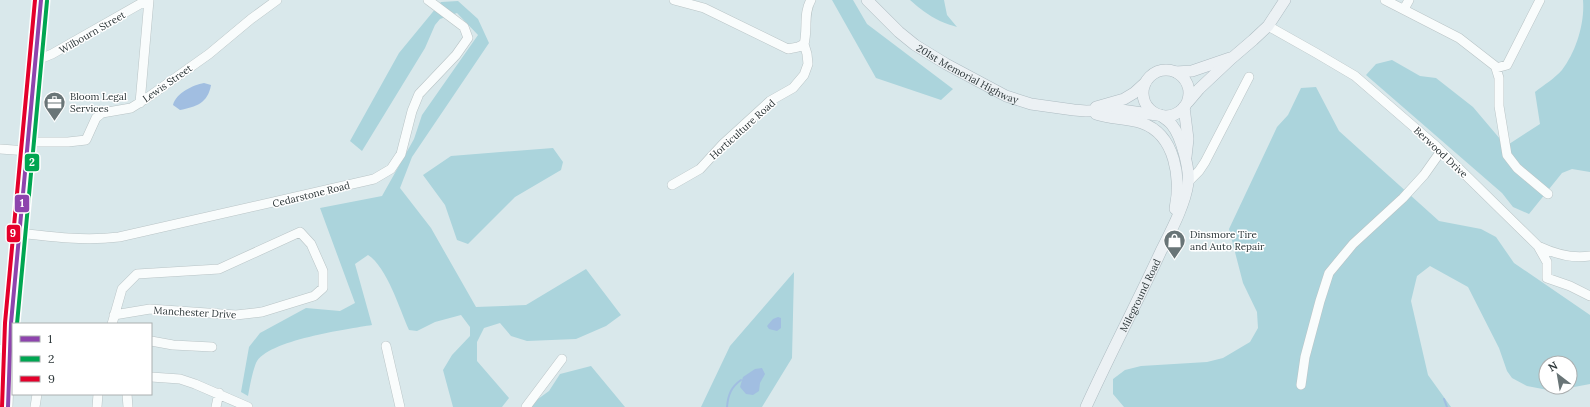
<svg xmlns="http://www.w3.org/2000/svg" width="1590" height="407" font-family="Lora,serif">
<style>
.green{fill:#abd4dc;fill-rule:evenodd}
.water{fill:#a1bee1}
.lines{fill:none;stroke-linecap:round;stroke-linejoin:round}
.stream{stroke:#a1bee1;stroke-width:2}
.minor-casing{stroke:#b9c4c6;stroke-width:10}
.major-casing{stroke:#aebcc2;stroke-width:12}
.minor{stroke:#f9fcfc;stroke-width:9}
.major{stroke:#ecf1f4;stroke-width:11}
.bus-1-casing{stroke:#fff;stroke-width:7}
.bus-2-casing{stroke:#fff;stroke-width:7}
.bus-3-casing{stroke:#fff;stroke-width:7}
.bus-1{stroke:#8e44ad;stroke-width:4}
.bus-2{stroke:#00a651;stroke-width:4}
.bus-3{stroke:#e4002b;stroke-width:4}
.labels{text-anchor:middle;stroke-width:3;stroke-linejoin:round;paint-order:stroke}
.street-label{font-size:10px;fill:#2d3739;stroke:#fff}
.poi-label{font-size:10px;fill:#2d3739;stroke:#fff;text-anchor:start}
.line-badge{stroke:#fff;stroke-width:1.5}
.badge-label{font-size:11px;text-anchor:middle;font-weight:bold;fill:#fff}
</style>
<rect width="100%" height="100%" fill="#d9e8eb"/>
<path class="green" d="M832 0H853L867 24 953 89 941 100 876 78Z
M910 0H944L947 15 957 27C936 21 926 14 910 0Z
M1583 0H1590V172L1572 169 1562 173 1529 214 1513 207 1502 193 1366 75 1376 64 1392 60 1420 76 1436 78 1473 107 1506 146 1540 124 1535 92C1544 85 1555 78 1562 70 1576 52 1585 23 1583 0Z
M458 1 478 19 489 43 412 157 400 188 431 228 476 307 526 305 586 269 621 315 606 326 576 339 527 341 511 336 500 323 484 328 477 342V361L509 398 502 407H453L443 370 452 355 470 336V327L461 315 435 322 417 331 409 330C400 310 387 267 368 255L355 264 372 325C348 329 267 340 256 363 252 373 250 386 248 396L241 392 249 347 260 333 306 308 340 311 355 303 320 208 382 196 414 139 422 115 478 35 457 13 440 19 435 25 425 48 362 151 350 141 399 53 441 2Z
M1316 87 1339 131 1439 221 1481 229 1496 237 1514 263 1590 315V384L1553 391 1527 386 1512 378 1507 371 1499 348 1468 287 1430 266 1417 276 1411 301 1428 375 1451 407H1124L1113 394V379L1125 370 1141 366 1207 362 1223 358 1250 342 1258 328 1257 312 1243 283 1229 229 1277 127 1288 115 1301 88ZM1546 363H1570V387H1546Z
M553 148 563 162 561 170 515 197 468 244 457 240 445 205 423 175 451 156Z
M794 272 792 358 762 407H701L730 346Z
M591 366 625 407H527L549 391 560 374Z"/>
<path class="water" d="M204 83 211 85C208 103 196 107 180 110L173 105C176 93 193 85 204 83Z
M778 317 781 318V328L777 331 769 329 767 326 773 319Z
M762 368 765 374 760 383 759 391 753 395 746 394 740 387 743 377 755 369Z"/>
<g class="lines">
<path class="stream" d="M0 392 4 387
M1444 399 1447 407
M727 407C728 395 731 387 741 380"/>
<defs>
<path id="minor" d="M674 0 704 8 788 49 798 47 804 44C808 30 803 13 811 0
M1385 0 1459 38 1495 66 1496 68 1507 65 1540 0
M1404 9 1409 0
M1268 26 1316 53 1355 76 1436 146 1538 246 1547 262V278L1570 286 1590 296
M35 61 52 54 147 0
M1496 68 1499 78V106L1507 155 1517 168 1548 194
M140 103 149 0
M29 142H68L86 140 96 118 102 113 131 108 147 98 209 54 251 19 277 0
M0 149 28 151
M1188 182 1199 171 1205 162 1249 77
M672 185 700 169 723 144 770 101 793 88 804 75 808 64 807 54 804 44
M19 233C52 237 85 241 119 237L374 179 391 169 401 154 412 111 419 94 456 55 468 38 464 27 428 0
M1538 246C1553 253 1573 259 1590 256
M112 324 122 289 137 274 219 269 300 232 311 244 323 271V288L314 296 262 312 236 315 150 309 114 315
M151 341 173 345 212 347
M386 346 400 407
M0 349 10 350
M151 377 180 379 195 384 248 407
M1301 385 1305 357 1320 301 1329 273 1353 244 1403 198 1424 175 1441 151
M127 394 128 407
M8 407 11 323 16 262 31 116 41 0
M35 407 37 394
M97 407 98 394
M216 407 219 393
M526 407 562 359"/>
<g id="major">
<path id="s1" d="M867 0 899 32 915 45 946 64 1006 96 1031 104 1074 110 1086 111 1121 110 1157 115"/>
<circle cx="1166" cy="93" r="23"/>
<path d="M1176 72 1192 71 1230 58"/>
<path d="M1188 102 1199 89 1232 58 1253 40 1268 26 1285 0"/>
<path d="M1096 107 1124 99 1134 93 1145 83"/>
<path d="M1184 107 1188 139 1186 157"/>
<path d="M1096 114C1111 119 1127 118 1142 123 1176 135 1181 179 1175 209"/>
<path id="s2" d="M1086 407C1110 354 1137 303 1161 251 1171 231 1185 205 1188 183 1190 169 1181 136 1172 125 1169 121 1164 118 1160 115"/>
</g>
</defs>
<use href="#minor" class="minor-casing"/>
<use href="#major" class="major-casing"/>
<use href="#minor" class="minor"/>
<use href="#major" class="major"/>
<defs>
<path id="bus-1" d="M8 407 11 323 41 0"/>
<path id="bus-2" d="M17 324 47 1"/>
<path id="bus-3" d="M2 407 5 323 35 0"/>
</defs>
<use href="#bus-1" class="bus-1-casing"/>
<use href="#bus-2" class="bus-2-casing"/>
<use href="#bus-3" class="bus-3-casing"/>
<use href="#bus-1" class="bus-1"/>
<use href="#bus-2" class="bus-2"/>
<use href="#bus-3" class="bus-3"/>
</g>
<defs>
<symbol id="office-pin" viewBox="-11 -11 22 30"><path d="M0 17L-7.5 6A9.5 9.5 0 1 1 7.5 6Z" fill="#697577" stroke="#fff"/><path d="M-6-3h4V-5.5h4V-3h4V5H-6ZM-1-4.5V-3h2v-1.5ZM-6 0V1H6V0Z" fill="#fff"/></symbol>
<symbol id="shop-pin" viewBox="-11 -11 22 30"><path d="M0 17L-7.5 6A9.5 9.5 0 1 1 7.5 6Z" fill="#697577" stroke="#fff"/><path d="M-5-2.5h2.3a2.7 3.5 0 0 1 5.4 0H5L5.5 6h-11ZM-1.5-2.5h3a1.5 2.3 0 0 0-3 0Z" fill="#fff"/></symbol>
</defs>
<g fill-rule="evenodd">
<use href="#office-pin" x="42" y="90" width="25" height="34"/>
<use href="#shop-pin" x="1162" y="228" width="25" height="34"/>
</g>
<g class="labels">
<g class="street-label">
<text transform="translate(92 32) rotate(-30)" y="4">Wilbourn Street</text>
<text dy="4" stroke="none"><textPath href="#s1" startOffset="126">201st Memorial Highway</textPath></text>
<text transform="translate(167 83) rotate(-35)" y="4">Lewis Street</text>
<text transform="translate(742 129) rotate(-42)" y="4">Horticulture Road</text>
<text transform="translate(1441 152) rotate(43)" y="4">Berwood Drive</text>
<text transform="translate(311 194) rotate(-14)" y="4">Cedarstone Road</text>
<text dy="4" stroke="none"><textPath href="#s2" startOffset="124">Mileground Road</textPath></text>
<text transform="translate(195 312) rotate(3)" y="4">Manchester Drive</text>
</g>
<g class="poi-label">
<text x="70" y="100">Bloom Legal<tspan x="70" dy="12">Services</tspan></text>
<text x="1190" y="238">Dinsmore Tire<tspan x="1190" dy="12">and Auto Repair</tspan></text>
</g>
</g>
<g class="line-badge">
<rect x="24" y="153" width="16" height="19" rx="4" fill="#00a651"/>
<rect x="14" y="194" width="16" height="19" rx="4" fill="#8e44ad"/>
<rect x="6" y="224" width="15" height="19" rx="4" fill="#e4002b"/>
</g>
<g class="badge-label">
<text x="32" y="166">2</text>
<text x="22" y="207">1</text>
<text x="13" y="237">9</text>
</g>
<rect x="12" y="323" width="140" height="72" fill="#ffffff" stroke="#abafb0"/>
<rect x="20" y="336" width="20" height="6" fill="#8e44ad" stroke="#abafb0"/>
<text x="48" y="343" font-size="12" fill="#2d3739">1</text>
<rect x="20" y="356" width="20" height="6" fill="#00a651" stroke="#abafb0"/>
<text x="48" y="363" font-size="12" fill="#2d3739">2</text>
<rect x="20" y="376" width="20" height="6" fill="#e4002b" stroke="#abafb0"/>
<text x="48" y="383" font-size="12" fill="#2d3739">9</text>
<g transform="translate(1558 375) rotate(329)"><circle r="19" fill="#ffffff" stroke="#abafb0"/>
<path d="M0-3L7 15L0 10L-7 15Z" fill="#697577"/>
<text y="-6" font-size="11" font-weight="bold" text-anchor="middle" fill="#2d3739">N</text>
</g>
</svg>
